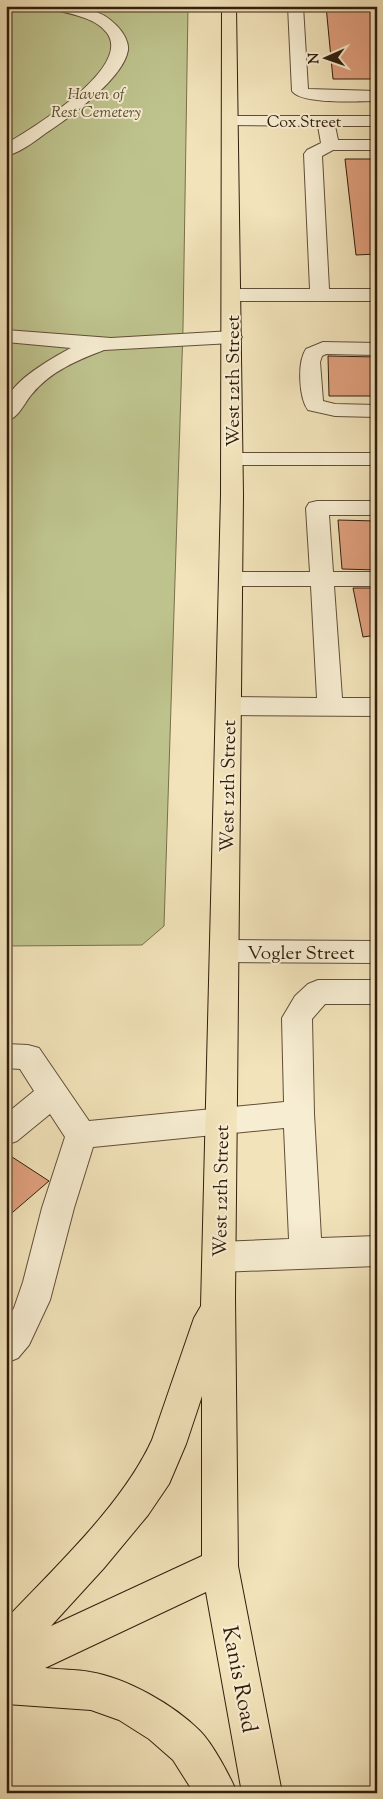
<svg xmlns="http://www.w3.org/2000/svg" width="383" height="1799" font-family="'Sorts Mill Goudy',serif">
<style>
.green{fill:#bec38d;stroke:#78704c}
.building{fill:#e1a07e;stroke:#311d0c}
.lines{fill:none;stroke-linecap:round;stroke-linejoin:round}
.minor-casing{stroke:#614e38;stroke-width:2}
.major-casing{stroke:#311d0c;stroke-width:2}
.minor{fill:#f7edd2;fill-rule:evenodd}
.major{fill:#f2e3ba;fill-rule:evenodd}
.labels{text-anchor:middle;stroke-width:4;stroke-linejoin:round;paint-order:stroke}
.far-park-label{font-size:16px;font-style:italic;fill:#5b4f33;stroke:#f7edd2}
.far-street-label{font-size:16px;fill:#311d0c;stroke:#f7edd2}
.street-label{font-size:19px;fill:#311d0c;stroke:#f7edd2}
.near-street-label{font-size:22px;fill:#311d0c;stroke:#f7edd2}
</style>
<rect width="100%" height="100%" fill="#f2e3ba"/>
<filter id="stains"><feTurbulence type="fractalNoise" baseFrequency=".004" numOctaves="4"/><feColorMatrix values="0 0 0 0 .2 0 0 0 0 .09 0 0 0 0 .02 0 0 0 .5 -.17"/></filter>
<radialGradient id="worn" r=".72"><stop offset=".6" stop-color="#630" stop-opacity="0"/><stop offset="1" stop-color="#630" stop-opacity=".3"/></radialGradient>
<path class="green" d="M6 6H188L183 328 164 926 142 945 6 946Z"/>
<path class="building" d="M326 6H377V79H333Z
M345 159H377V254L356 255Z
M328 356 377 357V396H329Z
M338 520 377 521V570L342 569Z
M353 588H377V635L363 637Z
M6 1153 49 1181 6 1218Z"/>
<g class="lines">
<defs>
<path id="minor" d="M50 6C74 6 100 7 117 26 123 32 129 42 128 50 124 77 74 114 52 129 38 138 23 152 6 156V144C31 129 133 68 107 33 95 17 70 14 52 9Z
M288 6H303L308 89 377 91V101C359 101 302 105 292 91Z
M231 116H377V126H335L338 140H377V150H333L322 156 329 289H377V301H232L225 299 222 295 225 291 232 289H310L304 154 307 150 321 143 318 126 225 125 223 121 225 117Z
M6 330 111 338 232 331 239 333 242 337 239 341 232 343 104 350C78 360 51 371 32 394 24 403 19 418 6 421 6 415 5 407 6 402 11 381 54 357 71 348L6 342Z
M323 342 377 343V355L326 354 322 356 320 362 323 401 335 404 377 405V417L335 416 308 410C299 398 297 362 306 349Z
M232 453H377V465H232L224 464 221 459 224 454Z
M317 501H377V515H329L333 572H377V586H334L342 698H377V716L228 715 219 712 216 706 219 700 228 697 317 698 311 586H231L223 584 219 579 223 574 231 572H310L306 508 309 503Z
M225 940 377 941V963L225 962 215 959 211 951 215 943Z
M318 980H377V1004H325L312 1019 314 1114 321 1238 377 1236V1266L219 1272 208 1268 203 1257 208 1246 219 1242 289 1239 284 1128 93 1147 74 1208 50 1300 29 1345 18 1358 6 1363V1321L14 1308 23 1282 42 1208 65 1137 50 1114 17 1141 6 1145V1114L34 1091 20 1069 6 1068V1044L28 1045 39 1048 89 1121 284 1102 282 1018 295 996 308 984Z"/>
<path id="major" d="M222 6H236L243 495 235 1298 238 1566 282 1793H242L206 1592 45 1668C60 1670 76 1669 90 1672 127 1678 174 1705 200 1731 213 1744 230 1776 237 1793H194L173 1760 149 1739 119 1720 91 1710 6 1704V1619C55 1567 123 1504 152 1440L194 1318 201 1306 221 495ZM202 1396V1556L51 1626 104 1568 148 1515 169 1484 186 1444Z"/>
</defs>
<use href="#minor" class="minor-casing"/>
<use href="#major" class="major-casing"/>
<use href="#minor" class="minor"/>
<use href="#major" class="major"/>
</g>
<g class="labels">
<g class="far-park-label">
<text x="96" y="99">Haven of<tspan x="96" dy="18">Rest Cemetery</tspan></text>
</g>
<g class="far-street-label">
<text x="304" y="127">Cox Street</text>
</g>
<g class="street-label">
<text transform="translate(232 381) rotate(-90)" y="7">West 12th Street</text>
<text transform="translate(227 786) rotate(-89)" y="7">West 12th Street</text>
<text x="301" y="959">Vogler Street</text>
<text transform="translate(220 1191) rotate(-89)" y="7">West 12th Street</text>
</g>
<g class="near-street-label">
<text transform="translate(241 1679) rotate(79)" y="8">Kanis Road</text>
</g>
</g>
<rect width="383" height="1799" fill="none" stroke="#f2e3ba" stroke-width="25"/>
<rect x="8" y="8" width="368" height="1784" fill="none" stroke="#311d0c" stroke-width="2.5"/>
<rect x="12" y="12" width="358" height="1774" fill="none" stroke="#311d0c"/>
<g transform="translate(326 58) rotate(268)" stroke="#f7edd2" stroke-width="4" paint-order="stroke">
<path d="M0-4L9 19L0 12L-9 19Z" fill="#311d0c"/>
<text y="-8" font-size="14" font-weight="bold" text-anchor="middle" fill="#311d0c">N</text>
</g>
<rect width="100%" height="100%" filter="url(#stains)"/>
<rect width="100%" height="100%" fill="url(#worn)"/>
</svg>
